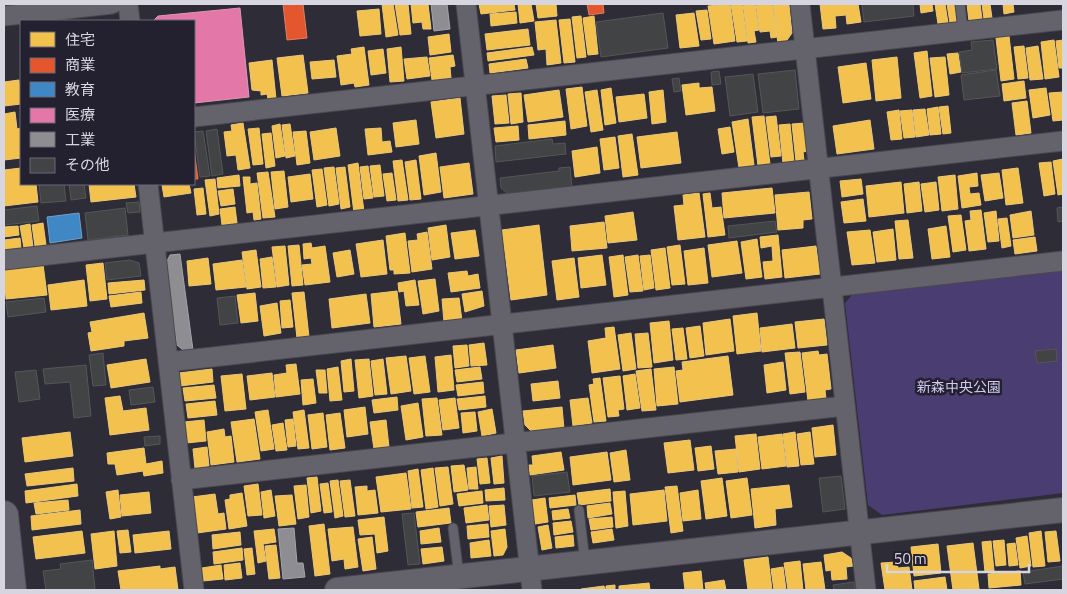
<svg xmlns="http://www.w3.org/2000/svg" width="1067" height="594" font-family="'Titillium Web','Noto Sans JP',sans-serif">
<style>
.green{fill:#4a3d71}
.homes{fill:#f2c14e;stroke:#eac77a}
.shops{fill:#e4572e;stroke:#e07d63}
.schools{fill:#3f88c5;stroke:#6d9fcd}
.health{fill:#e377a8;stroke:#df94b9}
.industry{fill:#8d8d92;stroke:#a3a3a9}
.building{fill:#414344;stroke:#545657}
.lines{fill:none;stroke-linecap:round;stroke-linejoin:round}
.service-casing{stroke:#4a4850;stroke-width:11}
.minor-casing{stroke:#4a4850;stroke-width:21}
.tertiary-casing{stroke:#4a4850;stroke-width:26}
.trunk-casing{stroke:#4a4850;stroke-width:30}
.service{stroke:#64626a;stroke-width:9}
.minor{stroke:#64626a;stroke-width:19}
.tertiary{stroke:#64626a;stroke-width:24}
.trunk{stroke:#686572;stroke-width:28}
.labels{text-anchor:middle;stroke-width:5;stroke-linejoin:round;paint-order:stroke}
.park-label{font-size:14px;fill:#d0c9f1;stroke:#23202f}
</style>
<rect width="100%" height="100%" fill="#2e2c36"/>
<path class="green" d="M1063 270V493L882 515 868 505 845 303 853 294Z"/>
<path class="homes" d="M382 4H393L398 35 386 37Z
M395 4H408L411 34 400 35Z
M411 4H428L431 29H423L422 22 413 23Z
M479 4H514L515 10 481 14Z
M518 4H531L534 21 520 23Z
M536 4H556L557 16 538 18Z
M730 4 735 41 714 44 708 6Z
M731 4H742L747 41 737 42Z
M743 4H755L759 30 754 31 756 42 748 43Z
M756 4H772L777 37 771 38 770 31 760 32Z
M773 4H789L792 33 785 43 778 44Z
M820 4H858L861 22 847 24 846 15 835 16 836 28 823 29Z
M920 4H932L933 11 921 13Z
M935 4H945L948 23 938 24Z
M947 4H954L957 22 950 23Z
M967 4H980L982 19 969 21Z
M982 4H990L992 18 984 19Z
M1003 4H1013L1014 12 1004 14Z
M379 9 381 34 360 36 357 11Z
M707 10 711 39 701 40 696 11Z
M516 12 517 23 491 26 490 14Z
M694 13 699 46 680 48 676 15Z
M581 16 586 57 577 58 572 17Z
M594 16 598 54 588 55 583 18Z
M570 19 575 62 564 63 559 20Z
M556 20 561 63 547 65 546 49 538 50 535 22Z
M528 29 530 45 487 50 485 34Z
M449 34 451 52 430 55 428 37Z
M1009 36 1014 79 1001 81 996 38Z
M1054 40 1059 77 1045 79 1041 42Z
M1063 40V68H1059L1056 41Z
M1024 46 1028 78 1018 79 1014 47Z
M1038 46 1043 79 1030 80 1026 48Z
M364 47 369 85 355 87 354 83 341 85 337 56 352 54 351 49Z
M401 47 404 81 390 82 387 49Z
M532 47 534 55 488 61 487 53Z
M383 49 386 73 371 75 368 51Z
M927 51 932 96 920 98 914 53Z
M958 53 961 72 950 74 947 54Z
M303 55 308 93 282 96 277 58Z
M453 55 455 66 450 67 451 78 432 80 429 58Z
M427 57 430 76 407 79 404 59Z
M897 57 901 98 876 101 872 60Z
M945 57 949 95 935 97 930 58Z
M526 59 528 68 490 73 489 64Z
M272 60 276 99H268L267 94 261 95V91L252 90 249 63Z
M334 60 336 77 312 79 310 62Z
M866 63 871 99 843 103 838 67Z
M19 80 21 104 4 106V82Z
M1024 81 1026 98 1004 101 1002 84Z
M699 83V88L712 87 715 111 686 115 682 85Z
M582 87 587 126 571 129 566 89Z
M611 88 616 123 605 125 601 90Z
M1046 88 1050 115 1033 118 1029 90Z
M559 90 563 117 528 122 524 95Z
M597 90 603 130 591 132 585 92Z
M663 90 666 122 652 124 649 92Z
M1063 92V120L1053 121 1049 93Z
M521 93 523 122 511 124 508 94Z
M644 94 647 118 619 122 616 97Z
M506 95 509 123 495 124 492 96Z
M460 98 464 134 436 138 431 102Z
M1027 101 1031 133 1016 135 1012 103Z
M948 106 951 133 943 134 939 107Z
M938 107 941 134 930 135 927 109Z
M925 109 929 135 916 137 913 110Z
M899 110 902 139 891 140 887 112Z
M912 110 915 137 904 138 900 111Z
M15 112 17 129 21 128V158L4 160V114Z
M764 116 770 164 758 166 752 117Z
M776 116 781 156 771 157 766 117Z
M748 119 754 165 739 168 732 122Z
M416 120 419 144 396 147 393 123Z
M870 120 874 149 837 154 833 126Z
M565 121 566 135 529 139 528 125Z
M243 123 250 168 238 170 236 155 227 156 224 132 232 131 231 125Z
M805 123 808 151 803 152 804 160 796 161 792 124Z
M280 124 285 156 276 158 272 126Z
M290 124 295 156 286 158 282 125Z
M790 124 794 162 783 163 779 125Z
M518 126 519 140 496 142 494 128Z
M730 127 734 152 722 154 718 129Z
M259 128 263 164 253 165 248 129Z
M336 128 340 156 314 160 310 132Z
M381 128 382 142 390 141 392 152 368 155 365 129Z
M306 131 310 163 297 165 293 132Z
M677 132 681 163 641 168 637 137Z
M271 133 275 166 266 168 262 134Z
M632 134 638 175 623 177 618 136Z
M615 137 619 168 604 170 600 139Z
M597 147 600 173 575 177 572 151Z
M436 153 441 192 424 195 419 156Z
M1063 159V194L1058 195 1053 161Z
M402 160 408 200 398 201 393 161Z
M416 160 421 199 410 200 405 162Z
M1051 162 1055 194 1044 196 1039 163Z
M358 163 364 212 354 213 348 165Z
M469 163 473 194 444 198 440 167Z
M380 165 384 196 374 197 370 166Z
M368 166 373 198 364 199 360 167Z
M334 167 339 204 329 206 324 168Z
M345 167 350 207 341 209 336 168Z
M21 168V184H36L38 202 4 206V170Z
M1018 168 1023 203 1006 205 1002 170Z
M322 169 327 205 317 207 312 170Z
M284 171 288 207 275 209 271 172Z
M268 172 275 217 263 218 257 173Z
M392 173 396 200 387 201 383 174Z
M977 173 978 186 969 187 970 194 979 193 981 205 962 208 958 176Z
M999 173 1003 198 985 201 981 175Z
M310 174 313 199 291 202 288 177Z
M239 175 240 186 218 188 217 178Z
M955 175 958 209 942 211 938 177Z
M243 177H250V184L257 183 261 219 254 220 253 212 247 213Z
M215 179 219 214 210 216 205 180Z
M861 179 863 194 842 197 840 181Z
M901 182 904 213 869 217 866 186Z
M919 182 922 211 907 213 904 184Z
M936 182 939 210 925 212 921 184Z
M89 184H134L136 197 91 202Z
M175 184H189L191 193 164 197 162 185Z
M203 188 206 214 197 215 194 189Z
M772 188 775 213 724 218 722 193Z
M233 189 235 204 221 206 218 191Z
M809 192 812 219 803 220V228L778 230 775 195Z
M699 193 705 237 678 240 674 206 684 205 683 195Z
M710 193 712 208 721 207 725 235 708 237 703 194Z
M863 199 866 221 844 223 841 202Z
M235 207 237 223 222 225 220 209Z
M981 210 986 249 969 251 965 221 971 220 970 211Z
M996 211 999 241 988 242 984 213Z
M1031 211 1034 235 1013 238 1010 215Z
M633 212 637 240 608 243 605 216Z
M961 215 966 250 953 252 948 216Z
M1007 218 1011 246 1002 248 998 219Z
M908 220 913 258 899 259 895 221Z
M604 222 607 248 572 251 570 226Z
M43 223 46 245 35 246 32 225Z
M30 224 33 247 24 248 20 226Z
M446 225 450 257 432 260 428 228Z
M539 225 547 295 511 300 502 230Z
M18 226 19 235 4 237V227Z
M946 226 950 257 932 259 928 229Z
M893 229 896 260 877 262 873 232Z
M475 230 479 256 455 259 451 233Z
M870 230 875 263 852 265 847 232Z
M427 232 432 269 412 272 408 241 418 240 417 234Z
M405 233 410 273 394 274V270H390L386 236Z
M778 235 782 277 765 279 763 262 773 261 772 246 761 248 760 237Z
M1035 237 1037 251 1015 254 1013 240Z
M20 238 21 248 4 250V240Z
M757 239 762 277 746 279 741 242Z
M383 240 387 274 361 277 356 244Z
M737 241 742 273 712 277 708 245Z
M311 243 312 248 325 246 330 282 305 285 302 265 312 264 311 258 304 259 303 244Z
M299 245 303 285 292 286 288 246Z
M680 245 685 284 672 285 667 247Z
M285 246 289 285 277 287 272 247Z
M816 246 820 274 785 278 782 250Z
M665 248 670 288 656 290 651 250Z
M704 248 708 283 688 285 684 251Z
M256 250 261 287 247 289 242 252Z
M350 250 354 274 337 277 333 253Z
M602 255 606 285 581 288 578 258Z
M623 255 628 295 614 297 609 257Z
M638 255 643 291 630 292 625 257Z
M650 255 654 288 644 290 640 256Z
M272 257 276 287 263 288 260 259Z
M208 258 211 284 189 286 187 261Z
M574 258 579 297 557 300 552 261Z
M242 260 246 287 216 290 213 264Z
M103 263 107 299 90 301 86 265Z
M43 264 47 295 6 299 4 269Z
M467 271 468 276 478 274 480 288 451 292 448 273Z
M435 279 439 311 423 314 418 281Z
M84 280 87 306 51 310 48 285Z
M144 280 145 290 109 294 108 283Z
M415 280 419 305 406 306 404 291 399 292 398 283Z
M397 291 401 324 374 327 371 294Z
M482 291 484 306 465 312 462 294Z
M141 292 142 303 111 307 109 296Z
M304 292 309 337 297 338 292 293Z
M255 293 258 321 241 323 237 295Z
M366 294 370 323 332 328 329 299Z
M459 298 462 321 444 322 442 299Z
M290 300 293 327 282 328 280 301Z
M277 303 281 333 264 336 260 306Z
M144 313 148 338 124 341V346L91 351 88 333 92 332 90 322Z
M757 313 761 351 737 354 733 316Z
M730 319 734 351 706 355 703 323Z
M824 319 827 345 798 348 795 322Z
M669 321 673 360 654 363 650 323Z
M792 324 795 348 762 352 760 328Z
M700 326 704 356 690 358 686 328Z
M614 327 620 369 592 373 588 341 606 338 605 328Z
M683 328 687 359 676 360 672 329Z
M631 333 636 369 623 371 618 335Z
M648 333 652 367 638 368 635 334Z
M484 343 487 365 471 366 469 345Z
M467 345 469 366 455 368 453 346Z
M553 345 556 368 519 373 516 350Z
M818 351 819 355 827 354 831 389 825 390 826 399 808 401 802 353Z
M800 352 805 392 790 394 785 353Z
M451 355 454 390 438 392 435 357Z
M406 356 411 391 391 394 386 358Z
M425 356 430 392 414 394 409 358Z
M728 356 733 395 680 402 676 371 683 370 682 362Z
M146 359 150 382 111 388 107 365Z
M351 359 354 391 344 392 341 361Z
M369 359 373 396 359 398 355 360Z
M383 359 387 394 375 395 371 361Z
M783 362 786 390 767 393 764 365Z
M296 364 300 394 276 397 274 375 287 373 286 365Z
M338 367 342 400 330 401 327 369Z
M480 367 482 379 457 382 455 370Z
M674 367 678 404 657 406 654 369Z
M212 369 213 382 180 386 179 373Z
M651 369 656 410 642 411 636 371Z
M316 370H325L327 393H319Z
M272 373 275 397 250 400 247 376Z
M242 374 246 409 225 411 221 376Z
M635 374 640 408 627 410 623 376Z
M620 376 624 409 618 410 619 416 608 417 603 378Z
M600 378 606 421 594 422 589 385 594 384 593 379Z
M313 379 316 403 303 405 301 380Z
M558 381 560 398 533 401 531 384Z
M483 382 484 393 458 396 456 385Z
M214 385 216 398 185 401 183 388Z
M120 396 123 411 146 408 149 430 110 435 105 398Z
M485 396 486 407 459 410 457 399Z
M397 397 398 410 374 413 372 400Z
M437 398 442 435 426 436 422 399Z
M455 398 459 428 443 430 439 400Z
M588 398 592 423 573 426 570 400Z
M215 401 217 415 188 418 186 404Z
M418 403 423 437 406 440 401 406Z
M365 407 368 434 347 437 344 410Z
M562 407 564 429 533 433 525 425 523 411Z
M492 409 496 433 482 436 478 412Z
M268 410 274 449 261 451 255 412Z
M304 410 309 448 298 449 293 412Z
M475 412 477 431 463 433 461 413Z
M323 413 327 447 312 449 308 415Z
M340 413 345 448 330 450 326 415Z
M254 419 260 459 237 462 231 422Z
M293 419 296 446 288 447 285 420Z
M204 420 206 441 186 443 184 422Z
M386 420 389 447 374 449 370 422Z
M283 423 287 450 276 451 272 425Z
M833 425 836 455 815 457 812 428Z
M224 429 225 437 231 436 234 462 211 465 207 432Z
M70 432 73 456 25 462 22 438Z
M795 432 799 466 787 467 783 434Z
M810 432 814 464 801 465 797 434Z
M756 434 760 469 739 472 735 436Z
M782 434 786 466 762 469 758 437Z
M690 440 694 470 668 473 664 443Z
M711 446 714 469 698 471 695 448Z
M207 447 209 466 195 468 193 449Z
M144 448 146 464 162 461 163 473 144 476 143 471 117 475 115 464H108L107 453Z
M736 449 738 472 718 474 715 451Z
M626 450 630 480 614 482 610 453Z
M561 452 564 470 530 475 529 465H533L532 456Z
M607 452 611 480 573 485 570 457Z
M502 456 504 483 494 484 491 458Z
M487 458 490 483 480 484 477 459Z
M464 465 468 490 454 492 451 466Z
M448 467 453 504 440 506 435 468Z
M476 467 478 489H469L467 468Z
M73 468 74 481 27 486 25 474Z
M433 468 438 507 426 509 421 470Z
M418 469 423 507 412 508 408 471Z
M406 473 411 509 381 512 376 477Z
M317 477 321 511 311 513 307 478Z
M722 478 727 516 706 519 701 481Z
M747 478 752 515 731 518 726 481Z
M338 480 343 516 335 518 330 481Z
M350 480 355 516 345 517 340 481Z
M328 483 332 512 324 513 320 484Z
M77 484 78 496 26 503 25 491Z
M258 484 262 515 248 516 244 486Z
M306 485 309 517 298 519 294 486Z
M789 485 792 507 775 509 776 525 755 528 751 489Z
M367 486V491L375 490 378 513 358 515 355 487Z
M677 486 683 531 671 533 665 487Z
M504 488 505 500 486 501 485 490Z
M610 489 611 501 579 505 577 493Z
M118 490 121 517 110 519 106 492Z
M271 490 275 516 264 518 261 492Z
M664 490 667 521 633 525 630 494Z
M698 490 701 519 683 521 680 493Z
M482 491 483 503 459 506 457 494Z
M625 491 628 526 616 528 613 492Z
M149 492 151 513 122 516 120 495Z
M242 493 247 526 229 529 225 500 230 499V495Z
M215 494 218 514 224 513 226 529 197 533 192 497Z
M292 495 296 524 279 526 275 496Z
M575 495 576 505 550 508 549 498Z
M545 498 548 522 535 524 532 500Z
M68 500 69 510 36 514 34 503Z
M610 503 612 514 588 518 587 506Z
M487 505 489 520 466 523 464 508Z
M504 505 506 525 491 527 489 506Z
M449 508 451 523 418 527 416 512Z
M568 509 570 518 553 520 552 511Z
M80 510 81 524 32 530 31 516Z
M384 517 388 551 377 553 375 534 360 535 358 520Z
M612 517 613 527 591 530 589 519Z
M571 521 573 532 554 535 553 523Z
M324 524 330 574 315 576 309 526Z
M488 524 489 537 468 539 467 526Z
M548 525 552 548 542 550 538 527Z
M353 527 358 567 345 569 344 559 332 561 328 529Z
M439 528 441 542 421 544 420 531Z
M274 529 276 542 263 544 266 561 258 563 254 531Z
M505 529 507 547 503 555 494 556 491 531Z
M612 529 614 540 593 543 591 532Z
M128 530 131 552 120 553 117 531Z
M82 531 85 553 36 559 33 537Z
M114 531 117 566 95 569 91 534Z
M169 531 171 549 135 553 133 535Z
M1041 531 1045 566 1033 567 1029 533Z
M1056 531 1060 561 1048 562 1045 532Z
M240 532 241 545 213 549 212 535Z
M573 535 574 546 556 548 555 537Z
M1027 536 1031 566 1020 568 1016 538Z
M372 537 376 569 363 571 358 539Z
M489 540 491 556 471 558 470 543Z
M1004 540 1006 565 996 566 993 541Z
M991 541 994 571 985 572 982 542Z
M973 543 979 589 953 590 947 546Z
M1015 543 1018 565 1009 566 1007 544Z
M938 544 941 573 914 576 911 547Z
M276 545 280 578 269 579 265 546Z
M442 547 444 561 423 564 421 549Z
M242 548 243 560 214 564 213 552Z
M252 548 255 574 247 575 244 549Z
M842 552 851 558 853 566 846 567 847 579 832 580 831 570 826 571 824 555Z
M768 557 772 590H748L744 560Z
M800 561 803 590H788L784 563Z
M821 562 825 590H806L803 564Z
M897 562 898 568 909 567 912 590H885L881 563Z
M240 563 242 578 225 580 224 565Z
M221 565 223 579 203 581 202 568Z
M160 566V569L175 567 178 590H121L118 571Z
M783 567 786 590H774L771 569Z
M701 571 703 590H685L683 573Z
M1020 571 1021 585 989 588 988 574Z
M945 577 947 590H915L914 581Z
M724 580 726 590H706L705 583Z
M649 583 650 590H619V586Z
M615 585V590H606V586Z
M604 586 605 590H581V589Z"/>
<path class="shops" d="M283 4H303L307 38 287 40Z
M587 4H603L604 13 589 15Z
M194 149 198 179H194Z"/>
<path class="schools" d="M79 213 82 238 50 243 47 217Z"/>
<path class="health" d="M240 8 249 97 194 103V21H153L158 16Z"/>
<path class="industry" d="M431 4H447L450 29 434 31Z
M180 254 193 350 184 351 177 345 166 263 170 255Z
M294 528 297 563H303L305 577 283 579 278 529Z"/>
<path class="building" d="M862 4H913L914 16 864 22Z
M663 13 668 48 601 57 596 22Z
M993 40 997 69 962 73 959 52 972 50 971 42Z
M795 70 799 109 763 113 758 74Z
M996 70 1000 96 964 100 961 75Z
M719 71 721 84 712 85 711 72Z
M753 74 758 112 730 116 725 77Z
M679 78 681 91 674 92 672 79Z
M217 129 223 174 212 176 206 131Z
M203 131 210 176 200 177 194 132Z
M552 139 553 144 565 143 566 154 496 162 495 146Z
M570 167 572 187 508 194 501 188 500 178 559 171V168Z
M39 184H64L66 201 41 203Z
M69 184H84L86 198 71 200Z
M139 202 140 212 128 213 126 203Z
M37 206 39 221 4 225V210Z
M1063 207V221L1058 222 1057 208Z
M125 208 128 235 88 240 85 213Z
M775 221 777 232 729 238 728 226Z
M130 260 139 263 141 276 107 280 105 263Z
M235 296 238 323 220 325 217 298Z
M44 298 46 312 8 317 6 302Z
M1056 349 1057 361 1037 363 1035 351Z
M103 353 106 385 93 386 89 355Z
M86 365 91 416 74 418 70 382 45 384 43 369Z
M36 370 40 399 19 402 15 372Z
M153 387 155 402 131 405 129 390Z
M160 436V444L145 446 144 437Z
M567 472 570 492 534 496 532 476Z
M841 476 845 509 823 512 819 478Z
M414 513 420 564 408 565 402 514Z
M92 560 95 588 92 590H46L43 571 61 569 60 564Z
M1063 566V579L1025 584 1023 572Z
M854 582 855 590H834L833 585Z"/>
<g class="lines">
<defs>
<path id="service" d="M960 4 963 31
M579 510 585 562
M453 528 459 576"/>
<path id="minor" d="M128 4 130 21
M466 4 532 590
M800 4 866 590
M4 16 112 4
M194 117 1063 20
M148 184 194 590
M4 260 1063 141
M168 362 1063 261
M181 480 845 406"/>
<path id="tertiary" d="M337 590 1063 510"/>
<path id="trunk" d="M4 515 12 590"/>
</defs>
<use href="#service" class="service-casing"/>
<use href="#minor" class="minor-casing"/>
<use href="#tertiary" class="tertiary-casing"/>
<use href="#trunk" class="trunk-casing"/>
<use href="#service" class="service"/>
<use href="#minor" class="minor"/>
<use href="#tertiary" class="tertiary"/>
<use href="#trunk" class="trunk"/>
</g>
<g class="labels">
<g class="park-label">
<text x="959" y="392">新森中央公園</text>
</g>
</g>
<rect width="1067" height="594" fill="none" stroke="#d7d6e0" stroke-width="10"/>
<rect x="20" y="20" width="175" height="165" fill="#23202f" stroke="#6b6976"/>
<rect x="30" y="32" width="25" height="15" fill="#f2c14e" stroke="#6b6976"/>
<text x="65" y="45" font-size="15" fill="#d7d6e0">住宅</text>
<rect x="30" y="58" width="25" height="15" fill="#e4572e" stroke="#6b6976"/>
<text x="65" y="70" font-size="15" fill="#d7d6e0">商業</text>
<rect x="30" y="82" width="25" height="15" fill="#3f88c5" stroke="#6b6976"/>
<text x="65" y="95" font-size="15" fill="#d7d6e0">教育</text>
<rect x="30" y="108" width="25" height="15" fill="#e377a8" stroke="#6b6976"/>
<text x="65" y="120" font-size="15" fill="#d7d6e0">医療</text>
<rect x="30" y="132" width="25" height="15" fill="#8d8d92" stroke="#6b6976"/>
<text x="65" y="145" font-size="15" fill="#d7d6e0">工業</text>
<rect x="30" y="158" width="25" height="15" fill="#414344" stroke="#6b6976"/>
<text x="65" y="170" font-size="15" fill="#d7d6e0">その他</text>
<path d="M887 564v8h142v-8" fill="none" stroke="#d7d6e0" stroke-width="2.5"/>
<text x="894" y="564" font-size="15" fill="#d7d6e0" stroke="#23202f" stroke-width="4" paint-order="stroke">50 m</text>
</svg>
